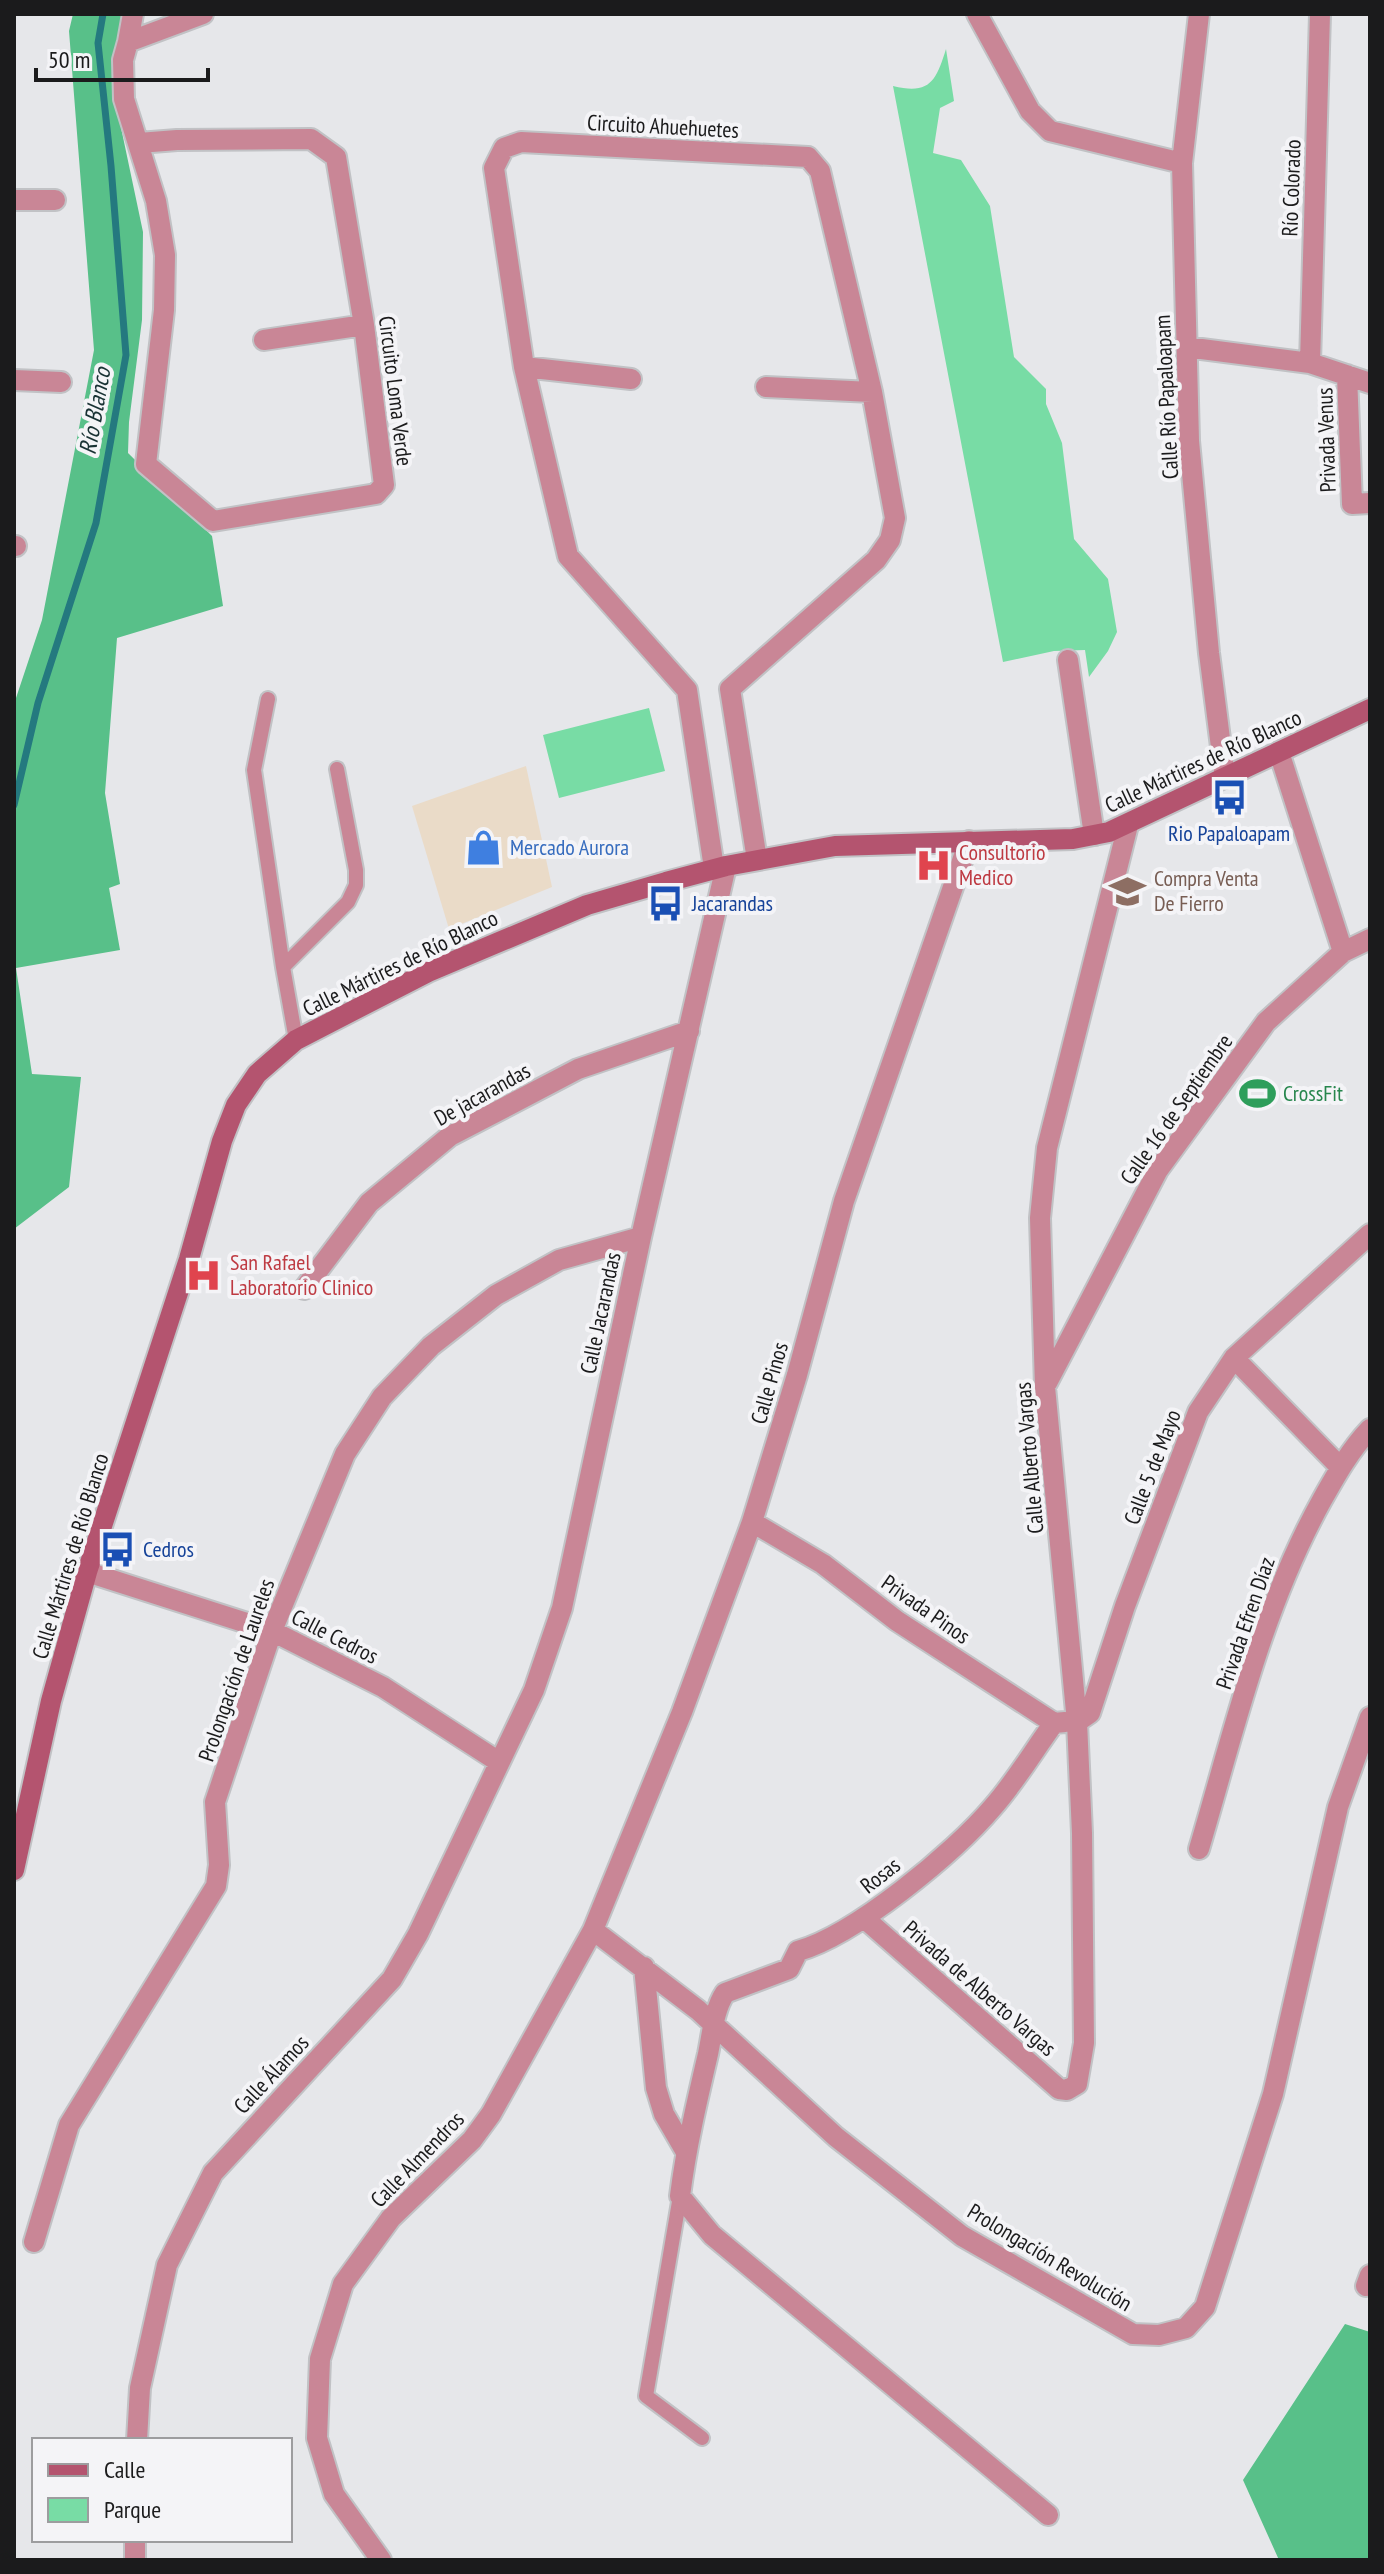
<svg xmlns="http://www.w3.org/2000/svg" width="1384" height="2574" font-family="'PT Sans Narrow',sans-serif">
<style>
.commercial{fill:#eadbc8}
.green{fill:#78dca5}
.forest{fill:#58c089}
.lines{fill:none;stroke-linecap:round;stroke-linejoin:round}
.stream{stroke:#24797f;stroke-width:7}
.lane-casing{stroke:#c1c2c5;stroke-width:18}
.street-casing{stroke:#c1c2c5;stroke-width:24}
.secondary-casing{stroke:#c1c2c5;stroke-width:24}
.lane{stroke:#c98696;stroke-width:14}
.street{stroke:#c98696;stroke-width:20}
.secondary{stroke:#b4546f;stroke-width:20}
.labels{text-anchor:middle;stroke-width:8;stroke-linejoin:round;paint-order:stroke}
.street-label{font-size:22px;fill:#1b1b1c;stroke:#f4f4f7}
.transit-label{font-size:22px;fill:#164399;stroke:#f4f4f7;text-anchor:start}
.shop-label{font-size:22px;fill:#366cbe;stroke:#f4f4f7;text-anchor:start}
.health-label{font-size:22px;fill:#be3a42;stroke:#f4f4f7;text-anchor:start}
.education-label{font-size:22px;fill:#785e54;stroke:#f4f4f7;text-anchor:start}
.leisure-label{font-size:22px;fill:#27864d;stroke:#f4f4f7;text-anchor:start}
.water-label{font-size:24px;font-style:italic;fill:#193234;stroke:#f4f4f7}
</style>
<rect width="100%" height="100%" fill="#e6e7ea"/>
<path class="commercial" d="M526 766 552 887 449 929 412 806Z"/>
<path class="green" d="M946 49 954 101 940 108 933 153 961 160 990 206 1014 357 1046 389V404L1062 443 1074 539 1108 579 1117 632 1108 651 1089 677 1085 650 1054 651 1003 662 893 86C930 95 936 81 946 49Z
M649 708 665 771 559 798 543 735Z"/>
<path class="forest" d="M73 14H122L112 85 143 232 142 320 129 422 128 453 212 536 223 606 117 638 105 793 120 884 109 888 120 950 16 968 32 1074 81 1077 69 1187 14 1229V704L42 620 94 350 69 31Z
M1345 2324 1370 2332V2560H1279L1243 2480Z"/>
<g class="lines">
<path class="stream" d="M14 805 38 703 96 523 126 355 111 166 98 43 103 14"/>
<defs>
<path id="lane" d="M268 699 254 770 283 967
M296 1040 283 967 348 902 356 885V870L337 769
M680 2196 646 2396 702 2438"/>
<path id="street" d="M977 14 1030 111 1050 131 1182 163
M1199 14 1182 163 1189 441 1209 653 1225 778
M128 42 133 14
M139 143 177 140 311 139 336 157 364 325 384 485 376 494 213 521 146 464 164 310 165 255 156 201 124 99 123 60 128 42 203 14
M14 200H55
M264 340 364 325
M1186 347 1310 363 1370 383
M1310 363 1320 14
M524 367 631 379
M1347 375 1352 504 1370 503
M14 380 61 382
M766 387 872 392
M14 546H16
M1068 660 1094 835
M1279 752 1343 952
M714 868 687 690 568 556 524 367 494 168 504 148 521 142 808 157 820 171 872 392 895 518 890 540 876 560 730 689 757 860
M304 1289 369 1203 450 1136 578 1069 689 1031
M1234 1358 1340 1467
M1047 1383 1158 1170 1266 1022 1343 952 1370 939
M752 1522 823 1564 897 1621 1054 1723 1065 1722
M87 1572 272 1631 383 1687 499 1762
M1077 1722 1090 1713 1125 1606 1198 1412 1234 1358 1370 1234
M1199 1849C1234 1731 1262 1608 1322 1500 1336 1475 1350 1450 1370 1429
M864 1918 1059 2089 1067 2090 1077 2084 1084 2043 1082 1833 1077 1722 1045 1387 1040 1218 1047 1148 1128 825
M593 1930 698 2010 836 2137 962 2236 1133 2334 1159 2335 1186 2328 1205 2307 1273 2094 1338 1807 1370 1717
M644 1967 656 2088 664 2114 686 2152
M34 2242 69 2125 216 1886 219 1865 215 1802 272 1631 345 1454 382 1397 431 1346 496 1295 559 1260 641 1237
M1366 2286 1370 2275
M137 2440 140 2388 167 2265 213 2173 392 1979 418 1934 534 1690 562 1608 641 1237 726 866
M1048 2515 712 2235 680 2196C686 2148 697 2101 708 2054 712 2035 714 2009 725 1993L789 1969 798 1951C855 1935 954 1853 993 1807 1016 1781 1034 1750 1054 1723
M135 2560V2540
M381 2560 334 2494 317 2438 320 2359 343 2284 391 2218 472 2140 491 2114 593 1930 682 1712 752 1522 797 1375 844 1201 969 841"/>
<path id="secondary" d="M14 1870 51 1701 87 1572 189 1259 222 1141 236 1105 257 1074 296 1040 428 972 587 905 666 882 726 866 835 846 1073 839 1109 832 1370 709"/>
</defs>
<use href="#lane" class="lane-casing"/>
<use href="#street" class="street-casing"/>
<use href="#secondary" class="secondary-casing"/>
<use href="#lane" class="lane"/>
<use href="#street" class="street"/>
<use href="#secondary" class="secondary"/>
</g>
<defs>
<symbol id="bus-bare" viewBox="-9 -9 18 18"><path d="M-5-6H5V4H4V6H2V4H-2V6H-4V4H-5ZM-3.5-4V0h7V-4ZM-3.5 1.2v1.5H-2V1.2ZM2 1.2v1.5H3.5V1.2Z" fill="#1a4fb4" stroke="#f4f4f7" stroke-width="2.5" paint-order="stroke"/></symbol>
<symbol id="shop-bare" viewBox="-9 -9 18 18"><path d="M-5-2.5h2.3a2.7 3.5 0 0 1 5.4 0H5L5.5 6h-11ZM-1.5-2.5h3a1.5 2.3 0 0 0-3 0Z" fill="#3f7fe0" stroke="#f4f4f7" stroke-width="2.5" paint-order="stroke"/></symbol>
<symbol id="hospital-bare" viewBox="-9 -9 18 18"><path d="M-5-5h3v3.5h4V-5h3V5h-3V1.5h-4V5h-3Z" fill="#e0444e" stroke="#f4f4f7" stroke-width="2.5" paint-order="stroke"/></symbol>
<symbol id="school-bare" viewBox="-9 -9 18 18"><path d="M0-5L7-2L0 1L-7-2ZM-4 1L0 2.5L4 1V4Q0 6-4 4Z" fill="#8d6e63" stroke="#f4f4f7" stroke-width="2.5" paint-order="stroke"/></symbol>
<symbol id="stadium-bare" viewBox="-9 -9 18 18"><path d="M0-5a6.5 5 0 1 0 0 10a6.5 5 0 1 0 0-10ZM-3.5-1.8h7v3.6h-7Z" fill="#2e9e5b" stroke="#f4f4f7" stroke-width="2.5" paint-order="stroke"/></symbol>
</defs>
<g fill-rule="evenodd">
<use href="#bus-bare" x="1204" y="772" width="51" height="51"/>
<use href="#shop-bare" x="458" y="822" width="51" height="51"/>
<use href="#hospital-bare" x="908" y="840" width="51" height="51"/>
<use href="#school-bare" x="1102" y="866" width="51" height="51"/>
<use href="#bus-bare" x="640" y="878" width="51" height="51"/>
<use href="#stadium-bare" x="1232" y="1068" width="51" height="51"/>
<use href="#hospital-bare" x="178" y="1250" width="51" height="51"/>
<use href="#bus-bare" x="92" y="1524" width="51" height="51"/>
</g>
<g class="labels">
<g class="street-label">
<text transform="translate(663 126) rotate(3)" y="8">Circuito Ahuehuetes</text>
<text transform="translate(1291 188) rotate(-88)" y="8">Río Colorado</text>
<text transform="translate(396 391) rotate(83)" y="8">Circuito Loma Verde</text>
<text transform="translate(1166 397) rotate(-93)" y="8">Calle Río Papaloapam</text>
<text transform="translate(1326 440) rotate(-92)" y="8">Privada Venus</text>
<text transform="translate(1203 761) rotate(-25)" y="8">Calle Mártires de Río Blanco</text>
<text transform="translate(400 963) rotate(-26)" y="8">Calle Mártires de Río Blanco</text>
<text transform="translate(482 1094) rotate(-29)" y="8">De jacarandas</text>
<text transform="translate(1176 1109) rotate(-55)" y="8">Calle 16 de Septiembre</text>
<text transform="translate(600 1313) rotate(-78)" y="8">Calle Jacarandas</text>
<text transform="translate(769 1383) rotate(-74)" y="8">Calle Pinos</text>
<text transform="translate(1029 1458) rotate(-95)" y="8">Calle Alberto Vargas</text>
<text transform="translate(1152 1467) rotate(-69)" y="8">Calle 5 de Mayo</text>
<text transform="translate(70 1556) rotate(-73)" y="8">Calle Mártires de Río Blanco</text>
<text transform="translate(926 1609) rotate(35)" y="8">Privada Pinos</text>
<text transform="translate(1245 1623) rotate(-71)" y="8">Privada Efren Díaz</text>
<text transform="translate(335 1636) rotate(27)" y="8">Calle Cedros</text>
<text transform="translate(236 1670) rotate(-71)" y="8">Prolongación de Laureles</text>
<text transform="translate(880 1875) rotate(-38)" y="8">Rosas</text>
<text transform="translate(980 1988) rotate(41)" y="8">Privada de Alberto Vargas</text>
<text transform="translate(271 2074) rotate(-47)" y="8">Calle Álamos</text>
<text transform="translate(417 2159) rotate(-46)" y="8">Calle Almendros</text>
<text transform="translate(1050 2257) rotate(31)" y="8">Prolongación Revolución</text>
</g>
<g class="transit-label">
<text x="1229" y="841" text-anchor="middle">Rio Papaloapam</text>
<text x="692" y="911">Jacarandas</text>
<text x="143" y="1557">Cedros</text>
</g>
<g class="shop-label">
<text x="510" y="855">Mercado Aurora</text>
</g>
<g class="health-label">
<text x="959" y="860">Consultorio<tspan x="959" dy="25">Medico</tspan></text>
<text x="230" y="1270">San Rafael<tspan x="230" dy="25">Laboratorio Clinico</tspan></text>
</g>
<g class="education-label">
<text x="1154" y="886">Compra Venta<tspan x="1154" dy="25">De Fierro</tspan></text>
</g>
<g class="leisure-label">
<text x="1283" y="1101">CrossFit</text>
</g>
<g class="water-label">
<text transform="translate(95 411) rotate(-80)" y="8">Río Blanco</text>
</g>
</g>
<rect width="1384" height="2574" fill="none" stroke="#1b1b1c" stroke-width="32"/>
<rect x="32" y="2438" width="260" height="104" fill="#f4f4f7" stroke="#9d9d9f" stroke-width="2"/>
<rect x="48" y="2464" width="40" height="12" fill="#b4546f" stroke="#9d9d9f" stroke-width="2"/>
<text x="104" y="2478" font-size="24" fill="#1b1b1c">Calle</text>
<rect x="48" y="2498" width="40" height="24" fill="#78dca5" stroke="#9d9d9f" stroke-width="2"/>
<text x="104" y="2518" font-size="24" fill="#1b1b1c">Parque</text>
<path d="M36 68v12h172v-12" fill="none" stroke="#1b1b1c" stroke-width="4"/>
<text x="48" y="68" font-size="24" fill="#1b1b1c" stroke="#f4f4f7" stroke-width="6" paint-order="stroke">50 m</text>
</svg>
